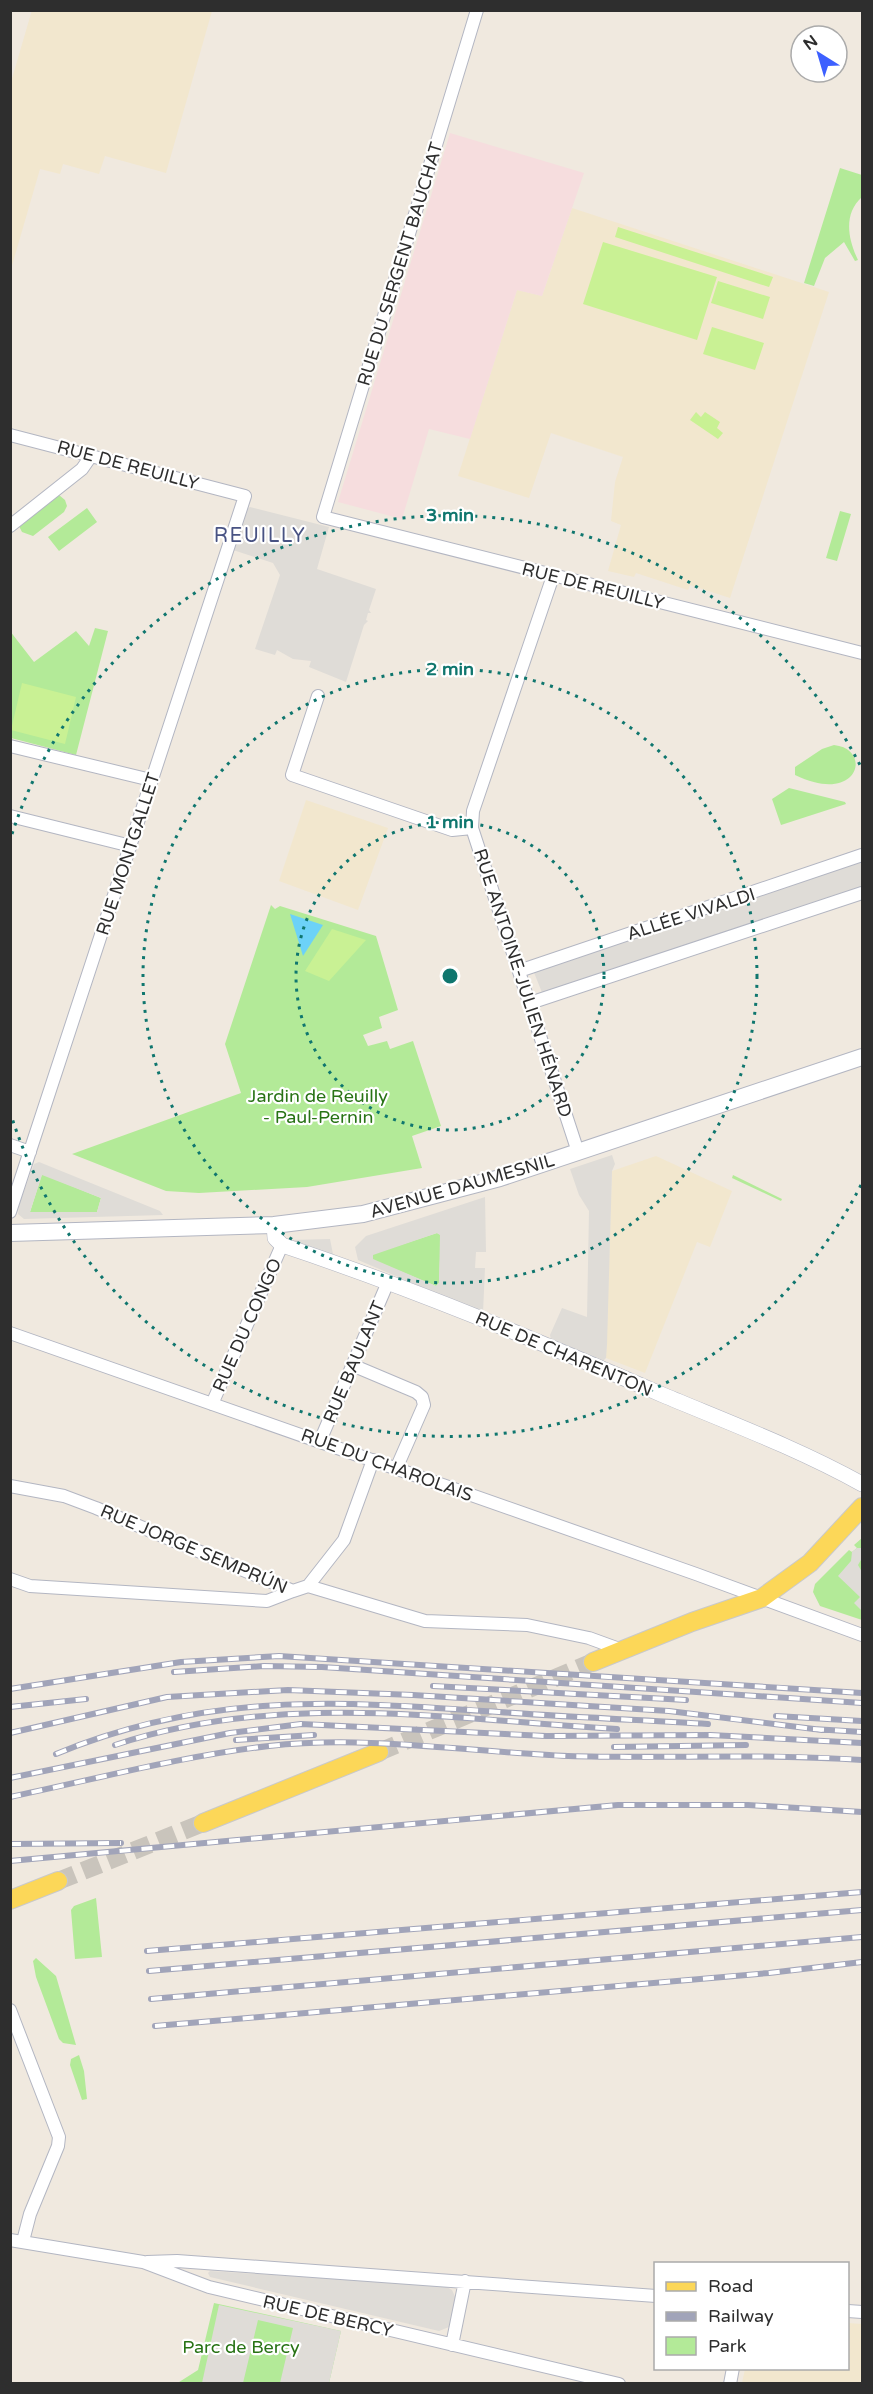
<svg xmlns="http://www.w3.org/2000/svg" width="873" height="2394" font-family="'Varela Round',sans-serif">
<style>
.education{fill:#f2e7ce}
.medical{fill:#f6ddde}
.green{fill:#b3ea98}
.pitch{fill:#c9f194}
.plaza{fill:#dfdcd7;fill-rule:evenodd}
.water{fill:#6cd2f8}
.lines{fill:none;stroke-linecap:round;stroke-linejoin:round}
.primary-tunnel{stroke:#c9c4bc;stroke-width:18;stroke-dasharray:18 9;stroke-linecap:butt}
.minor-casing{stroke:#b3b6c2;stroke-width:14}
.tertiary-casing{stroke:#b3b6c2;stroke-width:16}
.secondary-casing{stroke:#b3b6c2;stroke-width:18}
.primary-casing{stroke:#c9c9c9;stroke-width:20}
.minor{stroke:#fff;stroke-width:12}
.tertiary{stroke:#fff;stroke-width:15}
.secondary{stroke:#fff;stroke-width:16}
.primary{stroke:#fcd758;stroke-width:18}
.rail-casing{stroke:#a1a4b9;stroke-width:6}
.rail{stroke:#fff;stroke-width:4;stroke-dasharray:11;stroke-linecap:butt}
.ring{fill:none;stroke:#0f766e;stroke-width:3;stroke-dasharray:3 6}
.labels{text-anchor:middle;stroke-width:4.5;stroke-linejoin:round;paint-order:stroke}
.street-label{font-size:18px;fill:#2e2e2e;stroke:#fff}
.park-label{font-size:18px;fill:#287315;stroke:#fff}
.neighbourhood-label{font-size:20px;letter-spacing:1.5px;fill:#495383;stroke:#fff}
.centre{fill:#0f766e;stroke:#fff;stroke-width:3}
.ring-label{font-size:18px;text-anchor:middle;font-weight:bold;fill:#0f766e;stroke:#fff;stroke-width:4.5;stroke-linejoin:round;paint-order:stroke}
</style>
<rect width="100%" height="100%" fill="#f0e9df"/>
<path class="education" d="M32 10 212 11 166 173 105 156 99 174 63 164 60 174 40 169 11 269V82Z
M572 208 829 292 730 598 690 585 688 590 636 573 634 577 608 571 621 525 611 521 615 482 623 457 551 433 529 498 458 476 517 290 542 296Z
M306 800 388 828 358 910 279 881Z
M656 1156 732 1191 710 1247 697 1242 645 1373 606 1358 612 1171Z
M848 2323 862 2324V2383H742L745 2369 848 2368Z"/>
<path class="medical" d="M450 133 584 173 542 296 517 290 470 439 429 429 402 519 338 502Z"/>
<path class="green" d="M840 168 862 175V197C843 214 848 239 858 260L855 261 844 242 825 258 814 286 804 283Z
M59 495 65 500 67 506 64 512 33 536 22 532 19 526 52 496Z
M87 508 97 522 59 551 48 537Z
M840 511 851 514 837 561 826 558Z
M95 628 108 631 76 755 11 738 10 631 34 662 76 631 89 646Z
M834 745C873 749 859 806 795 775V767L822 749Z
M789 788 845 802 846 804 781 825 772 799Z
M271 905 275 909 280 906 376 936 398 1010 379 1017 382 1028 363 1035 368 1046 387 1041 390 1049 413 1041 441 1126 412 1136 422 1168 307 1187 199 1193 166 1191 72 1154 241 1093 225 1044Z
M42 1174 101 1198 97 1212H30Z
M733 1175 782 1199 781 1201 732 1178Z
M437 1233 441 1235 439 1283 436 1286 373 1260V1254Z
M862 1538V1620L820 1606 813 1592 815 1584 849 1550 852 1552 857 1548 854 1545Z
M96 1898 102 1957 75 1959 71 1910 74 1906Z
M36 1958 56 1976 76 2045 63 2043 59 2039 36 1977 33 1961Z
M79 2055 84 2071 87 2099 82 2100 70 2065 71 2059Z
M214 2303 341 2331 329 2383 176 2384 198 2370Z"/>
<path class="pitch" d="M618 227 773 277 769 287 615 237Z
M603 242 717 277 697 340 583 304Z
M718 281 770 297 763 319 711 303Z
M712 327 764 343 755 370 703 354Z
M696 412 701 417 705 412 720 422 717 428 723 433 718 439 690 420Z
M22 683 76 697 65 744 11 730Z
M332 929 366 940 329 981 305 971Z"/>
<path class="plaza" d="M250 507 329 527 317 569 376 589 369 610 371 613H368L366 620 368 621 364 625 346 682 309 667 311 661 293 659 277 650 275 655 255 649 280 575 273 563 233 550 247 509Z
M862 860V889L543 995 533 970Z
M612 1155 615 1164 612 1171 607 1345 606 1358 602 1362 551 1340 550 1335 562 1308 587 1317 589 1211 579 1195 570 1169Z
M39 1162 160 1211 163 1215 24 1219 18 1214 19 1205 34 1164ZM42 1175 101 1198 97 1212H30Z
M485 1197 486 1252H476L475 1268H485L483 1313 358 1260 355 1247 366 1236ZM437 1233 440 1235 439 1283 436 1286 373 1259V1255Z
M330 1239 334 1259 289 1240Z
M857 1548H862V1558L858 1565 862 1572V1611L854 1603 860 1597 838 1576 851 1561 852 1552Z
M210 2271 445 2286 452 2290 456 2299 449 2327 439 2331 210 2277 208 2273Z
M219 2305 341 2331 329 2383H280L293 2328 258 2320 243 2383H202Z"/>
<path class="water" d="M290 914 323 925 303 956Z"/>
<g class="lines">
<path class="primary-tunnel" d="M379 1752 593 1662
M58 1881 203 1823"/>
<defs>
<path id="minor" d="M477 10 323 517 862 653
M10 435 245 496 10 1212
M10 526 82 469 91 456
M553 576 473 811 472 828 578 1152
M318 696 292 775 452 830 472 828
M10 746 151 780
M10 816 131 846
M519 971 862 855
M530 1003 862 893
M10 1145 30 1152
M10 1333 696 1574 862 1635
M352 1365 416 1392 422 1397 424 1405 396 1469
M212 1404 282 1245
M320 1441 388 1282
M10 1486 64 1496 96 1508 293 1591 308 1586 344 1540 373 1460
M10 1579 30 1586 267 1601 293 1591
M308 1586 425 1621 527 1625 589 1638 622 1650
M10 2010 59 2137 58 2146 30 2214 23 2241
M10 2240 143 2262 209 2287 619 2384
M147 2262 177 2261 656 2296
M848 2311 862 2312
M452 2345 465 2281
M730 2384 733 2368"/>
<path id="tertiary" d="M274 1225 275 1238 282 1245C412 1288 538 1341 663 1395 730 1423 799 1449 862 1484"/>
<path id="secondary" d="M10 1233 274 1225 363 1214 500 1178 862 1057"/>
<path id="primary" d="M593 1662 692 1622 762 1598 810 1563 862 1507
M203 1823 379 1752
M10 1900 58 1881"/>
</defs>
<use href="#minor" class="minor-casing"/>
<use href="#tertiary" class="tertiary-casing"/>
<use href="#secondary" class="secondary-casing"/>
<use href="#primary" class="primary-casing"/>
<use href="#minor" class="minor"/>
<use href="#tertiary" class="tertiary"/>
<use href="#secondary" class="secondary"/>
<use href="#primary" class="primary"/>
<defs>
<path id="rail" d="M174 1672 264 1666 322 1667 862 1703
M433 1686 686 1700
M10 1689 181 1662 279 1656 862 1693
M10 1707 86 1699
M776 1716 862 1721
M813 1729 862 1732
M10 1733 167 1697 288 1690 413 1695 669 1711 822 1730
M236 1740 314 1735
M115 1745C278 1691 449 1719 617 1729
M614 1747 746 1745
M56 1754C209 1691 339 1701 499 1712 569 1717 639 1720 708 1724
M10 1778 230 1733 301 1724 546 1736 710 1735 862 1743
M10 1797C96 1779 182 1756 269 1746 368 1735 468 1752 568 1756 666 1759 764 1753 862 1760
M10 1844 121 1843
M10 1861 618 1805H748L862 1812
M147 1951 862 1892
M149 1971 862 1910
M151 1999 862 1937
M155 2026 769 1973 862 1962"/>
</defs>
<use href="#rail" class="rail-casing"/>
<use href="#rail" class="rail"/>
</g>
<g class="ring">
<circle cx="450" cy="976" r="154"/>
<circle cx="450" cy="976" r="307"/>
<path d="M861 1185A461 461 0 0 1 12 1118M12 834A461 461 0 0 1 861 767"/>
</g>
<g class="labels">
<g class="street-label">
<text transform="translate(400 264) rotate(-73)" y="6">RUE DU SERGENT BAUCHAT</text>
<text transform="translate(128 465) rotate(15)" y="6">RUE DE REUILLY</text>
<text transform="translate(593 586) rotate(14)" y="6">RUE DE REUILLY</text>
<text transform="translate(128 854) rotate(-72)" y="6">RUE MONTGALLET</text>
<text transform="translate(691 914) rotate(-18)" y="6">ALLÉE VIVALDI</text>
<text transform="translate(523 983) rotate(72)" y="6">RUE ANTOINE-JULIEN HÉNARD</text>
<text transform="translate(462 1186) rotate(-16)" y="6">AVENUE DAUMESNIL</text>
<text transform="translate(247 1325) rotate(-66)" y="6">RUE DU CONGO</text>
<text transform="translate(564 1354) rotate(23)" y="6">RUE DE CHARENTON</text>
<text transform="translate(354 1362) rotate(-67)" y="6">RUE BAULANT</text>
<text transform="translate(387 1465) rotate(20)" y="6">RUE DU CHAROLAIS</text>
<text transform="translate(194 1549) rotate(23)" y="6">RUE JORGE SEMPRÚN</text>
<text transform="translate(328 2316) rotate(13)" y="6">RUE DE BERCY</text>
</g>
<g class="park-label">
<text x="318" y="1102">Jardin de Reuilly<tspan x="318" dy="21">- Paul-Pernin</tspan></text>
<text x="241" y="2353">Parc de Bercy</text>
</g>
<g class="neighbourhood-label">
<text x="260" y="542">REUILLY</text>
</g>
</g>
<circle cx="450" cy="976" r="9" class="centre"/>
<g class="ring-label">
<text x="450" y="521">3 min</text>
<text x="450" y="675">2 min</text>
<text x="450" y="828">1 min</text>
</g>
<rect width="873" height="2394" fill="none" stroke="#2e2e2e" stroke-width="24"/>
<rect x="654" y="2262" width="195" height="108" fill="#ffffff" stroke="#ababab" stroke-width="1.5"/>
<rect x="666" y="2282" width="30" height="9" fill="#fcd758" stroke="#ababab" stroke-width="1.5"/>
<text x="708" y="2292" font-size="18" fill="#2e2e2e">Road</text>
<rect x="666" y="2312" width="30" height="9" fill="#a1a4b9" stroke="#ababab" stroke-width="1.5"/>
<text x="708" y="2322" font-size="18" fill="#2e2e2e">Railway</text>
<rect x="666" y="2337" width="30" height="18" fill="#b3ea98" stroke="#ababab" stroke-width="1.5"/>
<text x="708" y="2352" font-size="18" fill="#2e2e2e">Park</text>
<g transform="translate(819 54) rotate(323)"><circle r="28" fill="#ffffff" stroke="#ababab" stroke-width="1.5"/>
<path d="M0-4.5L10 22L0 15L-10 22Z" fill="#3d60ff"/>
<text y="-9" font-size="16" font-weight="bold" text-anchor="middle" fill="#2e2e2e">N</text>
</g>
</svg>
